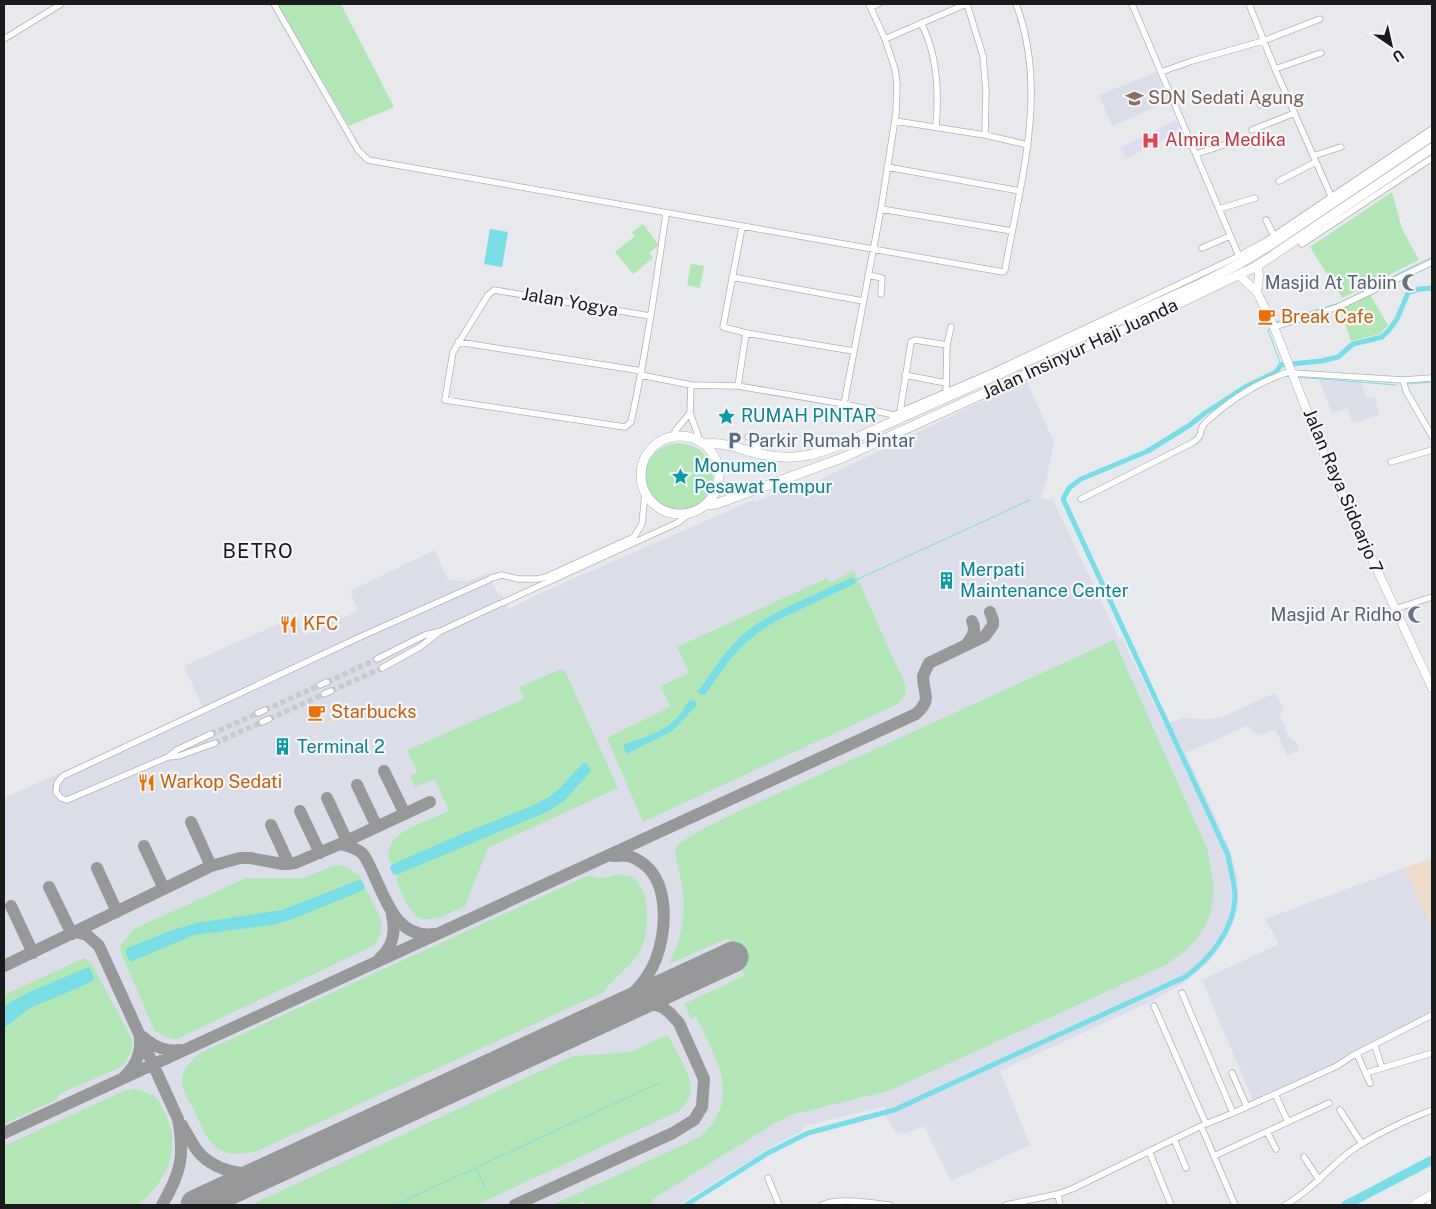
<svg xmlns="http://www.w3.org/2000/svg" width="1436" height="1209" font-family="'Public Sans',sans-serif">
<style>
.commercial{fill:#eddccb}
.built{fill:#dbdee8}
.medical{fill:#dfdcf2}
.green{fill:#b3e6b6}
.water{fill:#79dde6}
.lines{fill:none;stroke-linecap:round;stroke-linejoin:round}
.stream{stroke:#79dde6;stroke-width:1}
.canal{stroke:#79dde6;stroke-width:5}
.river{stroke:#79dde6;stroke-width:9}
.taxiway{stroke:#96989a;stroke-width:12}
.runway{stroke:#96989a;stroke-width:31}
.minor-tunnel{stroke:#c9cacd;stroke-width:5.5;stroke-dasharray:5.5 3;stroke-linecap:butt}
.minor-casing{stroke:#b1b2b5;stroke-width:7}
.major-casing{stroke:#b1b2b5;stroke-width:9}
.highway-casing{stroke:#b1b2b5;stroke-width:10}
.minor{stroke:#fff;stroke-width:5.5}
.major{stroke:#fff;stroke-width:8}
.highway{stroke:#fff;stroke-width:9}
.labels{text-anchor:middle;stroke-width:4.5;stroke-linejoin:round;paint-order:stroke}
.education-label{font-size:18px;fill:#785e54;stroke:#f5f6f9;text-anchor:start}
.health-label{font-size:18px;fill:#be3a42;stroke:#f5f6f9;text-anchor:start}
.worship-label{font-size:18px;fill:#5b616d;stroke:#f5f6f9;text-anchor:end}
.street-label{font-size:18px;fill:#191a1b;stroke:#f5f6f9}
.food-label{font-size:18px;fill:#c56008;stroke:#f5f6f9;text-anchor:start}
.culture-label{font-size:18px;fill:#0d838f;stroke:#f5f6f9;text-anchor:start}
.service-label{font-size:18px;fill:#4e5e75;stroke:#f5f6f9;text-anchor:start}
.quarter-label{font-size:20px;letter-spacing:1px;fill:#191a1b;stroke:#f5f6f9}
</style>
<rect width="100%" height="100%" fill="#e8e9ec"/>
<path class="commercial" d="M1432 858V929L1404 868Z"/>
<path class="built" d="M1156 72 1169 101 1112 126 1099 95Z
M1026 380 1054 442 1047 478 1041 498 1053 500 1119 639 1122 638 1164 725 1182 718 1202 719 1220 718 1275 693 1284 709 1280 714 1289 738 1290 737 1296 742 1299 750 1287 755 1275 729 1266 733 1257 734 1247 726 1185 753 1216 818 1231 853 1237 876 1238 893V907L1234 920 1227 936 1209 962 1185 982 1154 1000 1000 1071 1030 1145 951 1181 924 1126 907 1133H900L894 1130 886 1116 889 1113 885 1106 805 1126 801 1132 775 1145 678 1205H4V798L203 708 184 666 296 616 304 635 358 611 350 591 435 550 448 580 468 581 488 573 499 595 501 594 509 609 541 593 753 500 755 502 810 479 813 483Z
M1319 380 1361 383 1367 399 1375 397 1379 415 1353 423 1347 408 1332 413Z
M1404 868 1432 929V1013L1379 1041 1344 1056 1336 1065 1254 1103 1202 980 1279 944 1265 919Z"/>
<path class="medical" d="M1176 120 1181 131 1126 159 1120 148Z"/>
<path class="green" d="M277 4H341L394 107 349 126Z
M1392 192 1402 229 1419 260 1342 298 1310 247Z
M643 224 659 245 649 253 653 258 633 274 615 252 635 236 632 232Z
M691 264 704 266 700 288 687 285Z
M1370 295 1388 325 1380 334 1351 341 1340 309Z
M645 477a34 34 0 1 1 68 0a34 34 0 1 1-68 0Z
M854 571 905 684 906 693 898 704 643 822 607 738 670 707 661 686 689 673 677 647 827 578 830 583Z
M1114 640 1207 848C1216 887 1219 917 1189 947 1182 954 1174 959 1167 964L891 1090 791 1115 773 1124 653 1199 650 1205H587L584 1201 575 1205H552L698 1138C744 1099 717 1061 696 1017L691 1019 684 1004 745 975 728 938 671 963 670 960C683 937 686 912 682 885 681 878 673 851 676 847 682 839 721 820 733 814Z
M561 669 565 671 618 788 488 848 465 906C421 927 416 927 396 881L398 877 391 863 388 861C388 854 389 847 393 841 402 828 434 818 449 811L435 779 415 787 410 776 417 772 407 750 524 699 519 687Z
M340 865 347 867 359 875 381 920V932L375 945 177 1039H172L155 1031 122 956 120 946 134 929 246 878H304L332 866Z
M614 875C618 875 625 875 629 876 652 883 650 935 640 951 631 967 614 976 604 992L257 1151C215 1161 208 1142 193 1108 189 1101 182 1091 182 1083 181 1071 190 1062 198 1054L587 876 605 878Z
M84 958 91 963 95 970 133 1041 131 1052 123 1066 60 1094 58 1099 4 1124V995Z
M666 1035 669 1037C676 1051 692 1075 691 1091 690 1099 685 1105 679 1111L476 1205H250L573 1056 631 1052Z
M135 1089C142 1091 151 1093 156 1098 160 1102 163 1109 166 1115 182 1151 166 1183 137 1205H4V1146L126 1090Z"/>
<path class="water" d="M490 229 508 232 502 267 484 264Z
M853 577 856 583 774 622C741 642 726 664 705 695L700 694 698 691C711 674 723 654 738 639 766 612 818 594 853 577Z
M690 700 695 701 697 705 671 732 626 754 623 745C641 738 662 733 676 719 681 714 686 706 690 700Z
M583 763H587L591 771 564 801 549 811 396 875 393 874 390 868 391 865 452 838 532 806 549 797 559 789Z
M359 880 362 881 365 887 364 890 290 920 272 925 194 935 130 962 125 951 127 948 170 931 196 923 282 910Z
M89 967 94 977 93 980 87 984 30 1008 4 1028V1006L27 993Z"/>
<g class="lines">
<path class="stream" d="M1350 298 1432 257
M1276 322 1340 303
M1270 328 1268 330 1281 365
M1282 377 1291 376
M1297 377 1396 385
M1407 384 1432 382
M1215 406 1218 410
M1220 413 1241 398
M854 581 1030 500
M476 1168 486 1190
M395 1205 661 1082"/>
<path class="canal" d="M686 1205 768 1153 808 1133 894 1110 1185 977C1210 959 1234 930 1235 897 1235 883 1230 868 1228 855L1063 499 1069 488 1081 479 1148 451 1190 425 1205 413 1245 387 1276 372 1281 365 1321 361 1338 357 1353 344 1382 337 1389 330 1397 319 1408 293 1419 289 1432 288"/>
<path class="river" d="M1346 1205 1432 1160"/>
<path class="taxiway" d="M966 645C972 637 977 631 972 621
M384 771 405 814
M357 785 377 827
M327 798 347 841
M300 811 320 853
M191 822 211 866
M271 825 289 864
M340 844C348 846 356 848 362 853 367 859 370 866 373 873 386 900 397 939 434 934
M144 846 164 889
M97 868 117 912
M49 887 72 934
M11 906 33 953
M76 932 87 935 99 946 178 1119C185 1156 181 1173 162 1205
M380 958C393 947 396 931 392 915
M4 966 211 866 240 858H250L282 864 295 863 340 844 430 802
M609 1015C628 999 647 983 656 959 666 932 670 886 645 865 640 861 634 857 628 856 623 855 618 856 613 856
M143 1037C155 1047 165 1052 181 1050
M125 1076C136 1066 141 1053 140 1038
M182 1125C186 1133 191 1141 196 1149 212 1171 244 1177 269 1172
M4 1133 916 714C933 698 923 695 923 676L929 663 985 636 993 625V620L990 612
M515 1205 673 1133 694 1120 702 1107 704 1079 679 1023 670 1013 662 1007 652 1004 642 1003 627 1006"/>
<path class="runway" d="M196 1205 733 957"/>
<path class="minor-tunnel" d="M327 682 377 659
M331 691 382 668
M265 710 320 685
M269 719 324 694
M211 734 258 713
M215 743 262 722"/>
<defs>
<path id="minor" d="M274 4 358 150 368 160 1003 272 1005 270C1020 182 1049 91 1016 4
M967 4 983 56 986 91 985 135
M1132 4 1239 256
M1249 4 1275 69 1331 196
M871 7 878 4
M921 23C938 55 939 92 936 126
M4 39 61 4
M885 39 966 4
M1275 69 1321 53
M1161 72 1192 61 1263 41 1320 19
M1260 105 1287 94
M895 121 985 135 1028 145
M1252 130 1295 113
M1196 154 1233 142
M1313 156 1341 147
M887 167 1020 191
M1279 181 1316 162
M881 209 1012 231
M1219 209 1255 198
M1266 220 1274 236
M742 227 723 327 746 333 853 351
M1302 244 1432 158
M1202 248 1230 236
M868 275 882 278 881 294
M732 277 863 301
M650 316 494 290 488 295 453 352 445 400 625 427 631 422C646 353 656 283 666 214
M1274 327 1338 307 1432 262
M458 342 642 371
M1293 373 1403 380 1432 378
M641 375 691 385 738 386 844 404 894 415
M905 375 946 383
M1403 380 1406 391 1432 436
M691 385 690 413 700 441
M738 386 746 333
M946 392 947 345 951 327
M844 404 881 209 896 113 897 84 895 69 885 39 869 4
M900 412 911 342 915 340 947 345
M890 423 894 415 900 412 995 371 1239 256 1266 241 1432 129
M673 436 676 430 690 413
M748 437 754 438 757 448 762 455
M1391 462 1432 450
M1081 499 1192 443C1206 435 1197 429 1206 422 1232 398 1259 381 1292 371
M491 578 502 575 518 579H538L546 577 634 537 642 524 645 494
M502 603 677 523 692 512
M1395 609 1432 597
M377 659 425 635 441 631 499 604
M382 668 420 647 439 632
M320 685 327 682
M324 694 331 691
M258 713 265 710
M262 722 269 719
M211 734 177 750 168 757 67 800 61 798 56 792 57 783 63 776 360 637 488 580
M168 757 179 756 215 743
M1182 993 1233 1113
M1154 1006 1206 1124
M1375 1046 1382 1068
M1357 1054 1370 1083
M1232 1073 1247 1107
M1366 1073 1432 1053
M1275 1094 1288 1122
M1340 1110 1362 1144
M1201 1126 1235 1205
M1267 1132 1276 1149
M1174 1139 1186 1168
M1149 1151 1171 1205
M1214 1156 1329 1103
M1304 1157 1319 1180
M768 1178 779 1205
M1058 1194 1060 1205
M822 1205C838 1197 872 1203 890 1205
M1006 1205 1058 1194 1072 1189 1201 1126 1233 1113 1337 1066 1352 1056 1432 1015
M1285 1205C1309 1192 1326 1171 1347 1154 1367 1138 1408 1119 1432 1110"/>
<path id="major" d="M1257 266 1259 276 1257 292
M1239 275 1257 292 1274 327 1327 462 1432 688
M1414 1205 1432 1194
M1430 1205 1432 1204"/>
<path id="highway" d="M641 475a39 39 0 1 1 78 0a39 39 0 1 1-78 0Z
M704 444C723 441 742 450 760 454 798 463 820 453 854 439L1200 284 1241 263 1272 244 1432 136
M705 505 716 504 842 458 1121 331 1257 266 1432 148"/>
</defs>
<use href="#minor" class="minor-casing"/>
<use href="#major" class="major-casing"/>
<use href="#highway" class="highway-casing"/>
<use href="#minor" class="minor"/>
<use href="#major" class="major"/>
<use href="#highway" class="highway"/>
</g>
<defs>
<symbol id="school-bare" viewBox="-9 -9 18 18"><path d="M0-5L7-2L0 1L-7-2ZM-4 1L0 2.5L4 1V4Q0 6-4 4Z" fill="#8d6e63" stroke="#f5f6f9" stroke-width="2.5" paint-order="stroke"/></symbol>
<symbol id="hospital-bare" viewBox="-9 -9 18 18"><path d="M-5-5h3v3.5h4V-5h3V5h-3V1.5h-4V5h-3Z" fill="#e0444e" stroke="#f5f6f9" stroke-width="2.5" paint-order="stroke"/></symbol>
<symbol id="mosque-bare" viewBox="-9 -9 18 18"><path d="M3.5-4.9A6 6 0 1 0 3.5 4.9A5 5 0 1 1 3.5-4.9Z" fill="#6b7280" stroke="#f5f6f9" stroke-width="2.5" paint-order="stroke"/></symbol>
<symbol id="cafe-bare" viewBox="-9 -9 18 18"><path d="M-5.5-4.5H6V0H3Q3 3.5 0 3.5H-2.5Q-5.5 3.5-5.5 0ZM3-3.2v2h1.7v-2ZM-6 4.5H4V6H-6Z" fill="#e8710a" stroke="#f5f6f9" stroke-width="2.5" paint-order="stroke"/></symbol>
<symbol id="sight-bare" viewBox="-9 -9 18 18"><path d="M0-6L1.8-2.2L6-1.7L2.9 1.2L3.7 5.4L0 3.3L-3.7 5.4L-2.9 1.2L-6-1.7L-1.8-2.2Z" fill="#0f9aa8" stroke="#f5f6f9" stroke-width="2.5" paint-order="stroke"/></symbol>
<symbol id="parking-bare" viewBox="-9 -9 18 18"><path d="M-3.5-5.5H1a3.5 3.5 0 0 1 0 7H-1V5.5H-3.5ZM-1-3.4V-.6H.8a1.4 1.4 0 0 0 0-2.8Z" fill="#5c6f8a" stroke="#f5f6f9" stroke-width="2.5" paint-order="stroke"/></symbol>
<symbol id="building-bare" viewBox="-9 -9 18 18"><path d="M-4-6H4V6H1V3H-1V6H-4ZM-2.5-4.3h1.7v1.8h-1.7ZM.8-4.3h1.7v1.8H.8ZM-2.5-1h1.7V.8h-1.7ZM.8-1h1.7V.8H.8Z" fill="#0f9aa8" stroke="#f5f6f9" stroke-width="2.5" paint-order="stroke"/></symbol>
<symbol id="restaurant-bare" viewBox="-9 -9 18 18"><path d="M-5-6h1v4h1v-4h1v4h1v-4h1v5L-1.5 .5V6h-2V.5L-5-1ZM5-6V6H3V1.5H1.5Q1.5-4 5-6Z" fill="#e8710a" stroke="#f5f6f9" stroke-width="2.5" paint-order="stroke"/></symbol>
</defs>
<g fill-rule="evenodd">
<use href="#school-bare" x="1122" y="86" width="25" height="25"/>
<use href="#hospital-bare" x="1138" y="128" width="25" height="25"/>
<use href="#mosque-bare" x="1398" y="270" width="25" height="25"/>
<use href="#cafe-bare" x="1254" y="304" width="25" height="25"/>
<use href="#sight-bare" x="714" y="404" width="25" height="25"/>
<use href="#parking-bare" x="722" y="428" width="25" height="25"/>
<use href="#sight-bare" x="668" y="464" width="25" height="25"/>
<use href="#building-bare" x="934" y="568" width="25" height="25"/>
<use href="#mosque-bare" x="1404" y="602" width="25" height="25"/>
<use href="#restaurant-bare" x="276" y="612" width="25" height="25"/>
<use href="#cafe-bare" x="304" y="700" width="25" height="25"/>
<use href="#building-bare" x="270" y="734" width="25" height="25"/>
<use href="#restaurant-bare" x="134" y="770" width="25" height="25"/>
</g>
<g class="labels">
<g class="education-label">
<text x="1148" y="104">SDN Sedati Agung</text>
</g>
<g class="health-label">
<text x="1165" y="146">Almira Medika</text>
</g>
<g class="worship-label">
<text x="1397" y="289">Masjid At Tabiin</text>
<text x="1402" y="621">Masjid Ar Ridho</text>
</g>
<g class="street-label">
<text transform="translate(570 302) rotate(10)" y="6">Jalan Yogya</text>
<text transform="translate(1080 349) rotate(-25)" y="6">Jalan Insinyur Haji Juanda</text>
<text transform="translate(1343 491) rotate(67)" y="6">Jalan Raya Sidoarjo 7</text>
</g>
<g class="food-label">
<text x="1281" y="323">Break Cafe</text>
<text x="303" y="630">KFC</text>
<text x="331" y="718">Starbucks</text>
<text x="160" y="788">Warkop Sedati</text>
</g>
<g class="culture-label">
<text x="741" y="422">RUMAH PINTAR</text>
<text x="694" y="472">Monumen<tspan x="694" dy="21">Pesawat Tempur</tspan></text>
<text x="960" y="576">Merpati<tspan x="960" dy="21">Maintenance Center</tspan></text>
<text x="297" y="753">Terminal 2</text>
</g>
<g class="service-label">
<text x="748" y="447">Parkir Rumah Pintar</text>
</g>
<g class="quarter-label">
<text x="258" y="558">BETRO</text>
</g>
</g>
<rect width="1436" height="1209" fill="none" stroke="#191a1b" stroke-width="10"/>
<g transform="translate(1391 45) rotate(146)" stroke="#f5f6f9" stroke-width="4" paint-order="stroke">
<path d="M0-4L9 19L0 12L-9 19Z" fill="#191a1b"/>
<text y="-8" font-size="14" font-weight="bold" text-anchor="middle" fill="#191a1b">U</text>
</g>
</svg>
